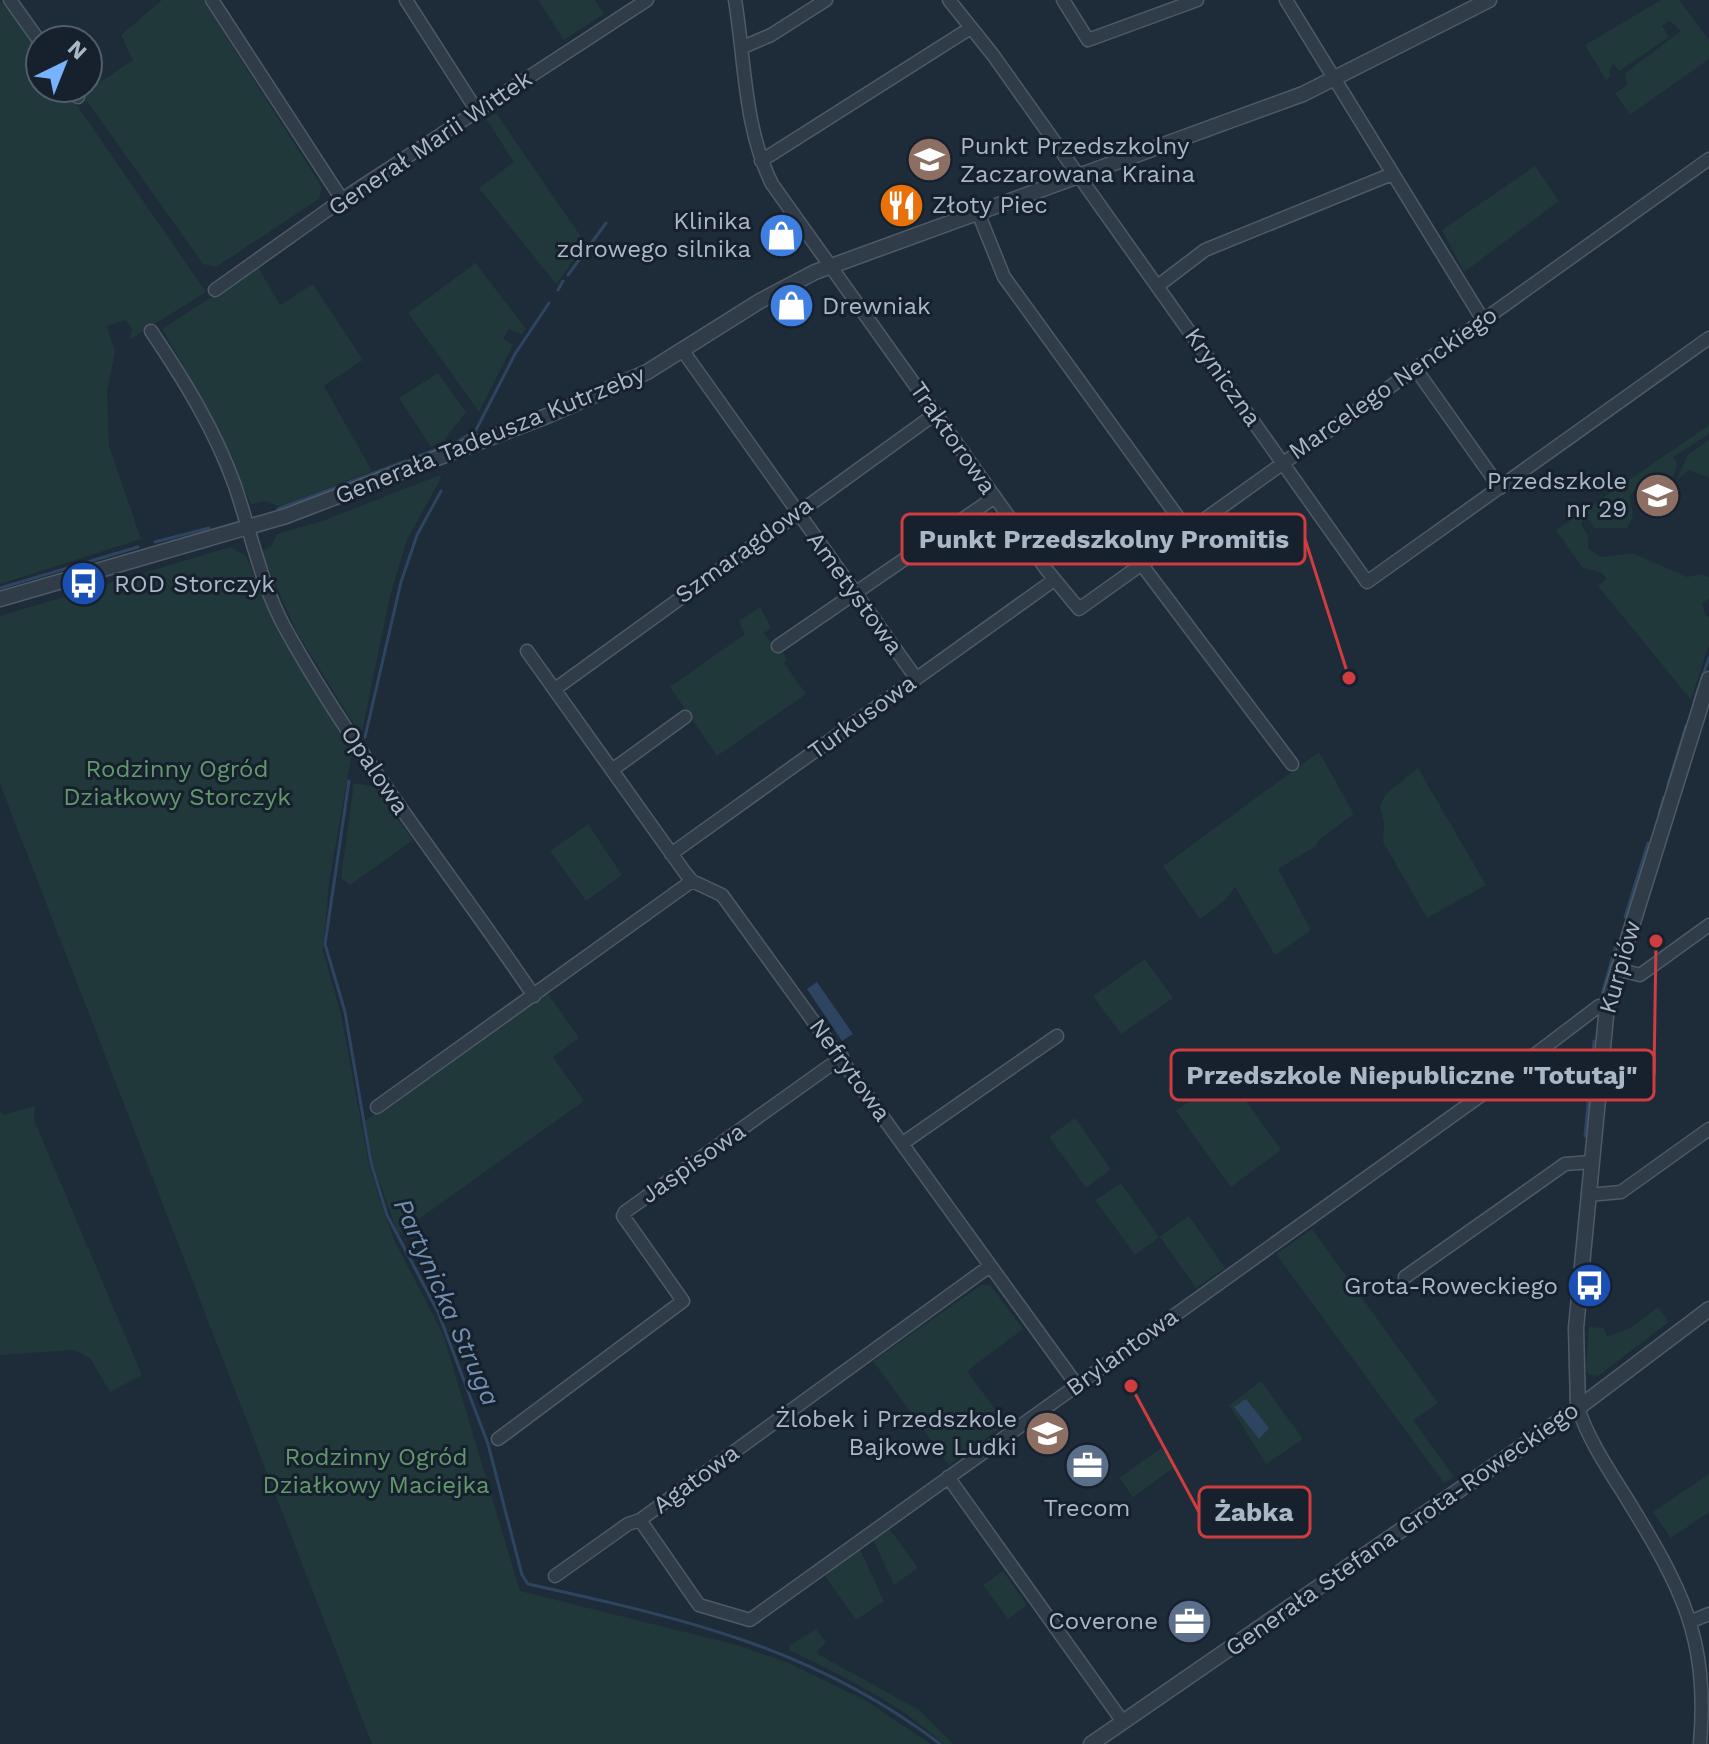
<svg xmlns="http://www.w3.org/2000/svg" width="1709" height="1744" font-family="'Work Sans',sans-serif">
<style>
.green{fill:#20383a}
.water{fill:#2d4560}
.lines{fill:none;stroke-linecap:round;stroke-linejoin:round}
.stream{stroke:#2d4560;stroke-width:3}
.minor-casing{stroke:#4f5a68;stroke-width:15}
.tertiary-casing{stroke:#4f5a68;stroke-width:17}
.minor{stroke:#313c49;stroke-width:12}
.tertiary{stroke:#313c49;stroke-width:14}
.labels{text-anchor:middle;stroke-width:6;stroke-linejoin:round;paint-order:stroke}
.street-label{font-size:24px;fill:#abb7c7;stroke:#17212e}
.poi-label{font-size:24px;fill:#abb7c7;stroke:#17212e;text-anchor:end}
.park-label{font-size:24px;fill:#61996b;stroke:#17212e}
.water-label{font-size:26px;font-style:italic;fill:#708fb2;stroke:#17212e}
.leader{fill:none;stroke:#d03d40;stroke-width:3}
.callout-dot{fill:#d03d40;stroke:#17212e;stroke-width:3}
.callout{fill:#17212e;stroke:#d03d40;stroke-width:3}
.callout-label{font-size:26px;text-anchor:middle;font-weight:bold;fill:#abb7c7}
</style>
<rect width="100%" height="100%" fill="#1e2b39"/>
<path class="green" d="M0 0 40 53V88H65L206 292 129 340 132 329 126 320 107 326 115 352 107 391 109 446 141 539 0 584Z
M162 0H203L322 187 319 199 216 267 203 264 82 94 133 60 121 35Z
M538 0H595L604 14 564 40Z
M1661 0H1679L1709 40V59L1630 115 1615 93 1627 85 1625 73 1681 31 1670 21 1662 26 1669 37 1619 71 1613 64 1609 72 1611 76 1606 80 1585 45Z
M496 113 586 244 556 284 479 188 514 162 486 119Z
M1535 166 1559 201 1464 272 1442 230Z
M474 261 526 329 522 335 509 329 503 339 513 345 479 412 408 313 473 265Z
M258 267 280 305 313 284 363 360 324 386 372 471 279 507 266 501 251 504 211 414 162 329Z
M438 373 466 412 444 440 431 447 399 398Z
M1709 425V434L1673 457 1678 464 1668 488 1675 491 1667 511 1659 507 1660 496 1656 488 1642 484 1630 495 1633 517 1627 528H1594L1586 515 1581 524 1588 536V548L1600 557 1632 553 1687 577 1702 574 1709 577V599L1702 603 1705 615 1709 617V644L1691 700 1598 586 1607 578 1600 572 1583 568 1556 530Z
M1709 440V478L1689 470 1676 481 1688 455Z
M440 475 441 478 407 540 390 596 361 736 296 631 261 551 271 546 277 534 322 521Z
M230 547 246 556 277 630 352 753 329 882 323 951 341 1014 369 1164 381 1203 394 1240 443 1334 520 1591 737 1645 791 1664 865 1700 931 1744H372L0 784V616Z
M760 607 771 628 764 633 776 650 782 651 787 660 784 663 806 694 717 756 670 687 745 634 739 621Z
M1319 752 1354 814 1319 840 1316 846 1278 869 1311 930 1275 955 1235 887 1225 900 1200 919 1163 866Z
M1418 768 1486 885 1427 918 1383 842 1384 823 1380 806 1386 794Z
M354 783 375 787 413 840 350 885 341 878Z
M588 824 622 875 586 901 550 851Z
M1145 959 1173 998 1121 1034 1093 996Z
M547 992 579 1038 553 1057 584 1101 398 1234 372 1163 365 1121Z
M1227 1074 1281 1150 1231 1187 1176 1111Z
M35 1106 34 1120 142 1375 110 1392 90 1358 74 1350 0 1355V1111L3 1115Z
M1075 1118 1111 1169 1086 1188 1049 1137Z
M1121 1183 1159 1237 1189 1216 1225 1268 1196 1288 1160 1237 1135 1255 1095 1200Z
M1312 1229 1438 1403 1413 1420 1454 1477 1444 1483 1276 1254Z
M981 1285H990L1023 1329 967 1371 1006 1424 949 1465 873 1361Z
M1658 1307 1669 1322 1598 1376 1589 1375 1586 1370 1589 1327 1604 1328 1607 1337 1632 1327Z
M1261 1381 1303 1439 1266 1464 1229 1405Z
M1161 1448 1176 1466 1133 1497 1119 1478Z
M1709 1474V1512L1671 1538 1653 1512Z
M889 1528 918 1568 894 1585 873 1539Z
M860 1549 884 1601 856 1620 824 1575Z
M1003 1571 1027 1605 1008 1619 983 1585Z
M816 1629 826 1642 816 1653 919 1710 953 1744H943C899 1702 843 1677 789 1650L790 1645Z"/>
<path class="water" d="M817 982 853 1034 842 1041 807 989Z
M1246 1399 1269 1428 1259 1439 1234 1407Z"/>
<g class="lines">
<path class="stream" d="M568 275 606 223
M558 290 563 281
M457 442 476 430 515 354 549 303
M419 456 445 446
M278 509 406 461
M155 542 209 528
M0 588 138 547
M1694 701 1709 658
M365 737 401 582 417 535 441 491
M349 781 325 944 345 1012 371 1163 387 1215 438 1312 488 1444 522 1575 528 1584C681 1618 813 1647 940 1744
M1668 785 1686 726
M1659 814 1664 797
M1625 917 1648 843
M1601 998 1616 945
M1585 1136 1594 1041"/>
<defs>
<path id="minor" d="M10 0 40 42
M212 0 343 201
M406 0 477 111
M735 0C745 60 744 129 772 184L1046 569 1079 609 1709 159
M949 0 993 55 1367 582 1709 338
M1063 0 1088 40 1197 0
M1286 0 1483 320
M743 47 771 35 826 0
M72 88 78 97
M761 161 969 29
M977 210 1004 277 1188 531
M1159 285 1205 250 1392 174
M215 290 353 192 647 0
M151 331C184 380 215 430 235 486 251 533 261 584 285 628 357 758 451 873 534 996
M683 351 916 678
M1415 368 1500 488
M1142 565 1292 764
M778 646 995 497
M527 651 686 874 692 881 722 895 1076 1384
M555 689 935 414
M612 770 685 717
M671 854 1054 580
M1617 969 1640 975 1709 925
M377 1107 692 881
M903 1143 1057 1036
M1588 1195 1621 1192 1709 1129
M1405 1277 1565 1164 1591 1162
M1578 1408C1589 1441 1609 1470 1627 1499 1681 1587 1709 1637 1700 1744
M498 1439 683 1301 623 1216 625 1212 842 1057
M948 1477 1123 1722
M640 1520 699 1605 750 1620 1483 1094 1599 1006H1607
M555 1576 628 1524 640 1520 990 1266
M1692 1621 1709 1614"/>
<path id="tertiary" d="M0 599 286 516 547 416 647 372 760 301 815 272 1303 94 1489 0
M1578 1408 1576 1328 1607 1006 1709 679
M1091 1744 1578 1408 1709 1309"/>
</defs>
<use href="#minor" class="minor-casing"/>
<use href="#tertiary" class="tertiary-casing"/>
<use href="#minor" class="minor"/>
<use href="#tertiary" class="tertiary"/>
</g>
<defs>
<symbol id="school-disc" viewBox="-11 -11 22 22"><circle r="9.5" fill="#8d6e63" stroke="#17212e"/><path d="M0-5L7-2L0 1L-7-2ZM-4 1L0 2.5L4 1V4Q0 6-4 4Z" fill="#fff"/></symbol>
<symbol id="restaurant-disc" viewBox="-11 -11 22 22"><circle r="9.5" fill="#e8710a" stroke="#17212e"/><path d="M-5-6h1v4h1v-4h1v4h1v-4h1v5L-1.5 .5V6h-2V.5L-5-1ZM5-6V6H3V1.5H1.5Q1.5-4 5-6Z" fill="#fff"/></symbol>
<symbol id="shop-disc" viewBox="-11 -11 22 22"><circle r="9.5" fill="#3f7fe0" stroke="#17212e"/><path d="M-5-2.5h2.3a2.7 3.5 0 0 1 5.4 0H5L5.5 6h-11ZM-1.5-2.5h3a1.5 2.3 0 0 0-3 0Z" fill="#fff"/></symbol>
<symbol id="bus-disc" viewBox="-11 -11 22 22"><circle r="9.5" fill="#1a4fb4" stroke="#17212e"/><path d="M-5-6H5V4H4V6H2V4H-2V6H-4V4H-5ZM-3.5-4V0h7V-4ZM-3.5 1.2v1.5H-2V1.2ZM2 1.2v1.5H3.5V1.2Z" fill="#fff"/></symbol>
<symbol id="office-disc" viewBox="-11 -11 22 22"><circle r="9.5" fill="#5c6f8a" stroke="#17212e"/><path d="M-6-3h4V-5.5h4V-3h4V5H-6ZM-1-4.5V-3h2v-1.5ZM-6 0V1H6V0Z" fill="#fff"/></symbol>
</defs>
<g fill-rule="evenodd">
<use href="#school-disc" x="904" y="134" width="51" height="51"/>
<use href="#restaurant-disc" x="876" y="180" width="51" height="51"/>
<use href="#shop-disc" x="756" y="210" width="51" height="51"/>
<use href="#shop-disc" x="766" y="280" width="51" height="51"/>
<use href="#school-disc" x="1632" y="470" width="51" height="51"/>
<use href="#bus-disc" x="58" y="558" width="51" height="51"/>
<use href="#bus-disc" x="1564" y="1260" width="51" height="51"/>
<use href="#school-disc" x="1022" y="1408" width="51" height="51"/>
<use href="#office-disc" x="1062" y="1440" width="51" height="51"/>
<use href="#office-disc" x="1164" y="1596" width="51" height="51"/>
</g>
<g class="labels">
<g class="street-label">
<text transform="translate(430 143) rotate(-34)" y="8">Generał Marii Wittek</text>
<text transform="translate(1223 377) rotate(55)" y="8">Kryniczna</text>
<text transform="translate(1393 383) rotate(-35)" y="8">Marcelego Nenckiego</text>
<text transform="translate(490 435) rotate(-22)" y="8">Generała Tadeusza Kutrzeby</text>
<text transform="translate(953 438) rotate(55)" y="8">Traktorowa</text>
<text transform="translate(744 550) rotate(-36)" y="8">Szmaragdowa</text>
<text transform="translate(855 593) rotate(54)" y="8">Ametystowa</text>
<text transform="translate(862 717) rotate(-36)" y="8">Turkusowa</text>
<text transform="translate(375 770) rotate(56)" y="8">Opalowa</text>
<text transform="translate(1620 967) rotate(-74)" y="8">Kurpiów</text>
<text transform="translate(850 1070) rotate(54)" y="8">Nefrytowa</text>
<text transform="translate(693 1163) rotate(-35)" y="8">Jaspisowa</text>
<text transform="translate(1122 1352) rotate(-36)" y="8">Brylantowa</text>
<text transform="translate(696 1479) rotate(-36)" y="8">Agatowa</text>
<text transform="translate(1402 1529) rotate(-35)" y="8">Generała Stefana Grota-Roweckiego</text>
</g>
<g class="poi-label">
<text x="960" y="154" text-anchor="start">Punkt Przedszkolny<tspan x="960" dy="28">Zaczarowana Kraina</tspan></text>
<text x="932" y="213" text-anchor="start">Złoty Piec</text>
<text x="751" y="229">Klinika<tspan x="751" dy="28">zdrowego silnika</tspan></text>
<text x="822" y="314" text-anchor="start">Drewniak</text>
<text x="1627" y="489">Przedszkole<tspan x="1627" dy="28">nr 29</tspan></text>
<text x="114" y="592" text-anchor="start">ROD Storczyk</text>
<text x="1558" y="1294">Grota-Roweckiego</text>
<text x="1017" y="1427">Żlobek i Przedszkole<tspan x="1017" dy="28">Bajkowe Ludki</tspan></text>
<text x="1087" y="1516" text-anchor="middle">Trecom</text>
<text x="1158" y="1629">Coverone</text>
</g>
<g class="park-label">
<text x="177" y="777">Rodzinny Ogród<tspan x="177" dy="28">Działkowy Storczyk</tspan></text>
<text x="376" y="1465">Rodzinny Ogród<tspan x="376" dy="28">Działkowy Maciejka</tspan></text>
</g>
<g class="water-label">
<text transform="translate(447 1302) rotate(66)" y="9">Partynicka Struga</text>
</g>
</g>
<path class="leader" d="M1349 678L1305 539M1656 941L1654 1075M1131 1386L1199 1512"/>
<g class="callout-dot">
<circle cx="1349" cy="678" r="8"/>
<circle cx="1656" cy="941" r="8"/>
<circle cx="1131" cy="1386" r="8"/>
</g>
<g class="callout">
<rect x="902" y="514" width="403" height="50" rx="8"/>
<rect x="1171" y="1050" width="483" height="50" rx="8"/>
<rect x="1199" y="1487" width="111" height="50" rx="8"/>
</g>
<g class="callout-label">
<text x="1104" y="548">Punkt Przedszkolny Promitis</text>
<text x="1412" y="1084">Przedszkole Niepubliczne "Totutaj"</text>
<text x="1254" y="1521">Żabka</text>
</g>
<g transform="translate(64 64) rotate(43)"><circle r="38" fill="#17212e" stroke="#525d6b" stroke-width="2"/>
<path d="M0-6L14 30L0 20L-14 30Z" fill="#78b2ff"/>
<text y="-12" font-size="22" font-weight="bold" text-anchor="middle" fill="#abb7c7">N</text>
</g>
</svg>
